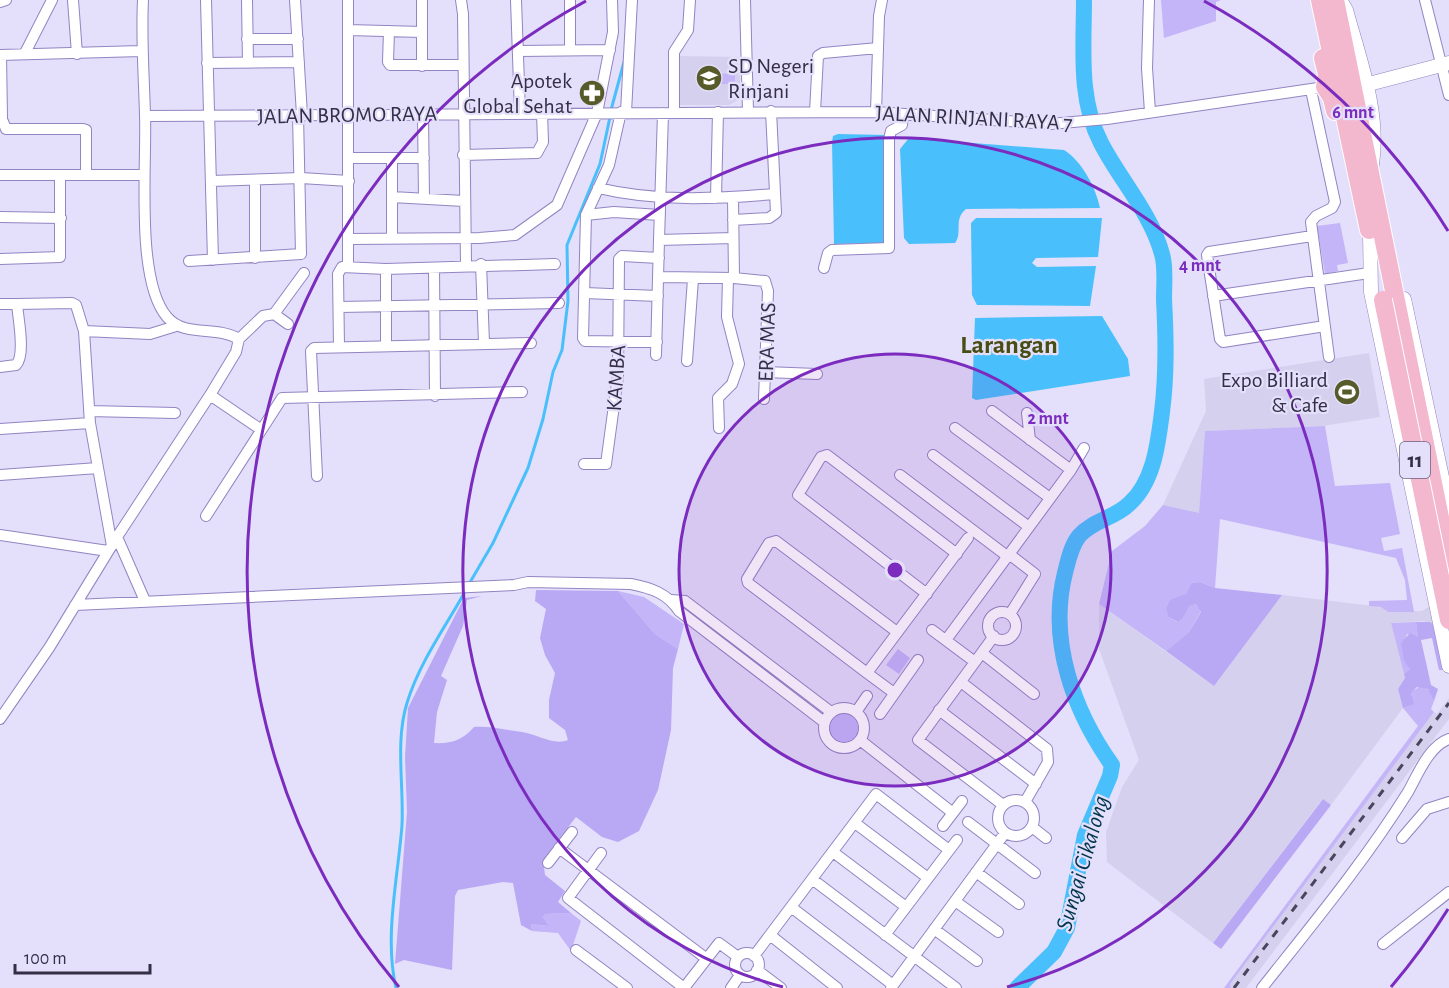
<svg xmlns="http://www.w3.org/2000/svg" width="1449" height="988" font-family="'Alegreya Sans',sans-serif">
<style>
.built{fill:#d5d0ed}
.green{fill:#c4b5f8}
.forest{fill:#b9a8f4}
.water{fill:#49c0fb}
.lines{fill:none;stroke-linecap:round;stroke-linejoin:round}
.stream{stroke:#49c0fb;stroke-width:3}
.river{stroke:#49c0fb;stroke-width:16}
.minor-casing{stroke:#9384c2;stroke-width:12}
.tertiary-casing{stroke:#9384c2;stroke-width:15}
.trunk-casing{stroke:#fff;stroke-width:20}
.minor{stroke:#fff;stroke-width:10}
.tertiary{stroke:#fff;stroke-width:14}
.trunk{stroke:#f3b7ce;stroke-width:18}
.rail{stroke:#4a445d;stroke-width:3;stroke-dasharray:8 8;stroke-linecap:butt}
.trunk-bridge-casing{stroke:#fff;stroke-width:20;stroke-linecap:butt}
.trunk-bridge{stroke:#f3b7ce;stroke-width:18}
.ring{fill:none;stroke:#7b2cbf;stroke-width:3}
.labels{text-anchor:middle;stroke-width:4.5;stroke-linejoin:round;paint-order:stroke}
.shield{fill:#e4dffa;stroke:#69637d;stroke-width:1.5}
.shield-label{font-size:21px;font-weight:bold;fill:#342e47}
.poi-label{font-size:22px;fill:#342e47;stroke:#e4dffa;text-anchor:end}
.street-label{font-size:22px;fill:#342e47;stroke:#e4dffa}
.water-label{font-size:24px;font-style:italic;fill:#01364e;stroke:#e4dffa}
.quarter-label{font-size:26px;font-weight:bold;fill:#484d12;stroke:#e4dffa}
.centre{fill:#7b2cbf;stroke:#e4dffa;stroke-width:3}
.ring-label{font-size:18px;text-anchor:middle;font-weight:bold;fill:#7b2cbf;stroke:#e4dffa;stroke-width:4.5;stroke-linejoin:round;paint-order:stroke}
</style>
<rect width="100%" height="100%" fill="#e4dffa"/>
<path class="built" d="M677 56 740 57V99L729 105H677Z
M1369 353 1380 417 1323 426 1205 431 1199 514 1163 505 1206 411 1204 379Z
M1282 595 1381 607 1388 612 1422 611 1430 606 1437 629 1424 621 1391 623 1405 678 1398 689 1403 708 1331 805 1323 799 1320 802 1213 943 1107 862 1106 832 1122 787 1139 760 1099 649V604L1214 686Z
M1449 698V719L1445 724 1246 988H1231L1229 984 1434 712 1437 714Z"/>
<path class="green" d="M1161 0H1221L1216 2V21L1164 38Z
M701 73 735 74V84H701Z
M1340 223 1348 263 1337 265 1338 271 1325 274 1317 226Z
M1325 426 1335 486 1390 483 1400 534 1381 538 1384 551 1402 548 1414 612H1388L1381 607 1369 606V601L1407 600 1405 580 1396 558 1220 519 1215 588 1200 582 1191 583 1186 594 1166 609 1168 617 1177 622 1183 618 1188 606 1196 604 1201 611 1189 632 1166 651 1099 604 1112 551 1145 526 1163 505 1199 513 1205 431Z
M618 591 644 597 684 624 678 649 655 634Z
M1416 622 1418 637 1407 634C1402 647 1406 657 1410 669L1404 674 1391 623Z
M898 649 910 658 899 674 886 665Z
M1421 686 1429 690 1434 701 1431 709 1434 712 1230 984 1231 988H1224L1418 726 1403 708 1413 704 1411 692Z
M828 728a15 15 0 1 1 30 0a15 15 0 1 1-30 0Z
M571 913 581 921 571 951 558 933 532 931 531 924 547 926 543 917 545 914Z"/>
<path class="forest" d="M1200 582 1215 588 1282 595 1214 686 1166 651 1189 632 1201 612 1196 604 1189 606 1183 618 1178 622 1168 617 1166 609 1170 600 1186 594 1191 583Z
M536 590 618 591 655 634 678 649 673 668 671 730 658 790 639 831 618 842 602 837 576 817 543 860 545 875 565 891 558 902 571 913 545 914 543 917 548 926 531 924 532 931 521 925 513 883 503 882 458 890 455 896 452 970 404 960 395 964 407 812 405 757 408 708 464 598 482 596 467 600 463 626 441 676 447 680 437 712 434 743C451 744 463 740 474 727 490 726 506 730 522 732 537 734 554 746 568 740L565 730 549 718V700L555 673 545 655 540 638 546 609 535 601Z
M1416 622H1430L1434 625 1446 670H1439L1432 638 1421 640 1431 685 1438 689 1434 701 1428 689 1417 687 1411 693 1414 704 1403 708 1398 689 1405 678 1404 674 1410 669 1404 661 1401 643 1410 633 1418 637Z
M1323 799 1331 805 1221 949 1213 943Z"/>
<path class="water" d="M838 134 886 135 885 243 834 244 832 142 833 136Z
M909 138 1064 150C1082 161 1096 188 1100 208L966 209C953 219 963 233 955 243L909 244 904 238 900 149Z
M976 218H1102L1098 257 1036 258 1032 263 1037 267 1096 266 1090 306 977 305 972 295 971 223Z
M1102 316 1128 359 1130 376 976 400 972 398 975 318Z"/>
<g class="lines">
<path class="stream" d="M611 110 624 62
M469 584 493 543 528 468 543 419 553 372 562 350 568 301 567 245 600 164 610 117
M396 988C384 936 398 878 402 825 404 786 395 741 407 703 419 663 446 626 466 590"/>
<path class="river" d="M1017 988 1054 952 1067 928 1085 835 1110 776 1112 765C1073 710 1048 640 1065 573 1068 561 1071 546 1079 536 1093 520 1115 518 1129 504 1154 482 1158 443 1162 412 1167 373 1166 337 1164 299 1164 284 1166 267 1162 254 1151 213 1120 180 1101 143 1078 99 1084 48 1084 0"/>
<defs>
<path id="minor" d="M73 0 77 54
M143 0C141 39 144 76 145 115 147 163 135 280 167 317 185 338 216 325 239 339
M206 0 213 260
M247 0 248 63
M295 0 302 115
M461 0 463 14 466 264
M516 0 520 112
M570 0V49
M745 0 748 111
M1149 0 1147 68 1150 112
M1425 0 1449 95
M0 2 6 0
M348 30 422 32
M389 31 388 62 390 65H462
M247 39H298
M518 51 610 50
M25 53 52 0
M0 55 141 51
M1 55 2 119 6 129H83L86 130V175
M207 63 299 62
M422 66V0
M1311 90 1335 202 1332 208 1316 216 1311 222 1329 357
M621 112 609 165 586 215 583 338 585 341 657 342
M626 112 632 0
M674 112V52L688 30 690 0
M815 112 818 56 823 53 878 48
M876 112 879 16 882 0
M423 114 424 199
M145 116 876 112 1050 124 1107 119 1325 87
M463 155 537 153 543 142 542 113
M349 158H424
M392 158V239
M0 175H143
M211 181 301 178 349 181
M598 188C657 202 715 199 775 194
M392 197 464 201
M716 198 718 112
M733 198 734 278
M586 215 614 212 660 215
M0 217 61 218
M733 220 769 218 776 213 771 111
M1312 236 1209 252 1207 255 1220 339 1223 342 1325 326
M349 239 479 238 515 235 557 205 597 113 613 32 612 0
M659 240 663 113
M255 258V180
M0 259 60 257V175
M189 261 301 254 298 115
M481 264 484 343
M348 266V0
M434 268 435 396
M824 268 828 253 832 250 889 248V139L891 131 902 125 903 114
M386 269V346
M660 277 734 278 765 281 768 291 764 399
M585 293 658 296
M1213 296 1369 273
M0 304H17
M339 307 559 303
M274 314 304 273
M84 331 150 334 176 326
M339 347 338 274 342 267 386 269 555 264
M656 355 659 240 733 238
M687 361 693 279
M0 367 16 365C26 355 18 318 17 304L72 303 76 305 84 331 90 423 112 546
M765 372 817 374
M210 395 260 429
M89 411 175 413
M992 411 1071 470
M1027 413 1030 440
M719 428 718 398 732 384 739 364 727 317 728 278
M955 428 1050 498
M0 429 90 423
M933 455 1029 527
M584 464H606L618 376 619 259 622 256 659 258
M0 475 98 468
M900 475 1007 556
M317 476 311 351 314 348 531 343
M206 516 282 398 522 392
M0 535 108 551
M117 537 145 601
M1009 554 1035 574 1010 614
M927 594 798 495 821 457 827 455 957 554
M671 600 685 601 831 712
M75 605 514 585 528 582 631 584C651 588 667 593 679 611L824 722
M988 626a14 14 0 1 1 28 0a14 14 0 1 1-28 0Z
M932 630 975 662
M994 636 918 740 1003 805
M946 640 1071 470 1084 448
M982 653 1034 694
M867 673 748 583 747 579 769 543 776 541 897 632
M961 682 1047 749 1048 762 1025 802
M894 693 867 673 968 538
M824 728a20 20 0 1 1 40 0a20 20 0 1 1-40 0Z
M939 710 1036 784
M856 712 867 696
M880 714 918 660
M0 719 49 648 117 537 210 395 236 352 239 339 263 316 274 314 288 324
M860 740 953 813
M998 818a18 18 0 1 1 36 0a18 18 0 1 1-36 0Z
M968 822 1035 873
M855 823 928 878
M943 826 962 801
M1032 827 1046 838
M1402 838 1427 809 1449 802
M559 848 707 959
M833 852 906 907
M601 853 568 898 684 988
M548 863 572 832
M976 872 1019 904
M812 879 956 988
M955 901 998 932
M791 907 893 985
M934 929 977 961
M770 935 837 988
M885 935 957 840
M1383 944 1449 892
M576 950 627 988
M735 965a12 12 0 1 1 24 0a12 12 0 1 1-24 0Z
M754 956 876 794 949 850
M757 970 781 988
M684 988 719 943 738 957
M731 988 740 975
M891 988 1005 833
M1262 988C1312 925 1365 861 1408 792 1418 774 1429 746 1449 739"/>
<path id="tertiary" d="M1340 0 1346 10C1359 58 1380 113 1372 164
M1365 85 1449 63
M1370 234 1371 292 1449 666
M1404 299 1449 510"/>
<path id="trunk" d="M1320 0 1369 230
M1335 0 1449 562
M1323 58 1327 74 1325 87 1332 98 1335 111"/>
</defs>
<use href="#minor" class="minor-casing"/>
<use href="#tertiary" class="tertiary-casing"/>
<use href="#trunk" class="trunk-casing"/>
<use href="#minor" class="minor"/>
<use href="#tertiary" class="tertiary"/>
<use href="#trunk" class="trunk"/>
<path class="rail" d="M1234 988 1449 703"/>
<defs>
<path id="trunk-bridge" d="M1383 300 1449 620"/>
</defs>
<use href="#trunk-bridge" class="trunk-bridge-casing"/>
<use href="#trunk-bridge" class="trunk-bridge"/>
</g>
<circle cx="895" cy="570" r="216" fill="#7b2cbf" fill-opacity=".12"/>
<g class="ring">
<circle cx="895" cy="570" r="216"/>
<path d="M783 987A432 432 0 1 1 1007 987"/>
<path d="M1448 909A648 648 0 0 1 1391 987M399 987A648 648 0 0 1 586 1M1204 1A648 648 0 0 1 1448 231"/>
</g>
<defs>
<symbol id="school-disc" viewBox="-11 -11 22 22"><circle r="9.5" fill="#565b29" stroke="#e4dffa"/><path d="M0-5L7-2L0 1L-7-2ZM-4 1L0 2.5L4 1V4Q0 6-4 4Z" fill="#fff"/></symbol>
<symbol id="pharmacy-disc" viewBox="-11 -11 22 22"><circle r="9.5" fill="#565b29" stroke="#e4dffa"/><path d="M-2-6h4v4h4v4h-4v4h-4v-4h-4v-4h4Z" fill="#fff"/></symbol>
<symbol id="stadium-disc" viewBox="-11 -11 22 22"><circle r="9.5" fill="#565b29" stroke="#e4dffa"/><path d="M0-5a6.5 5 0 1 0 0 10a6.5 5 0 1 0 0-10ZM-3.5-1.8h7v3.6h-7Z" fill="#fff"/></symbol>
</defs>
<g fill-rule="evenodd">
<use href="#school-disc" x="694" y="63" width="30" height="30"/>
<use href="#pharmacy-disc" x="577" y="78" width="30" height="30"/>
<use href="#stadium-disc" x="1332" y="377" width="30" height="30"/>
</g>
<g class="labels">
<rect class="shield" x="1400" y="442" width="30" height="36" rx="4.5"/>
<g class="shield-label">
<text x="1415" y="467">11</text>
</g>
<g class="poi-label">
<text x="728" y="73" text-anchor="start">SD Negeri<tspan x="728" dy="25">Rinjani</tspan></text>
<text x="572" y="88">Apotek<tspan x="572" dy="25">Global Sehat</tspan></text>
<text x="1328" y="387">Expo Billiard<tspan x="1328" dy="25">&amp; Cafe</tspan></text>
</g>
<g class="street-label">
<text transform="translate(347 114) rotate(-1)" y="8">JALAN BROMO RAYA</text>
<text transform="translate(974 117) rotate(3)" y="8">JALAN RINJANI RAYA 7</text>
<text transform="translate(766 342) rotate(-88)" y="8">ERA MAS</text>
<text transform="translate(615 378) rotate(-86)" y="8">KAMBA</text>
</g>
<g class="water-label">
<text transform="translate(1082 863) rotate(-74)" y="8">Sungai Cikalong</text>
</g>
<g class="quarter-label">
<text x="1009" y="353">Larangan</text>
</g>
</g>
<circle cx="895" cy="570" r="9" class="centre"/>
<g class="ring-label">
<text x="1353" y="118">6 mnt</text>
<text x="1200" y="271">4 mnt</text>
<text x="1048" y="424">2 mnt</text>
</g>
<path d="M15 964v9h135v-9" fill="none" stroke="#342e47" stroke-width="3"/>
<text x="24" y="964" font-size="18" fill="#342e47" stroke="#e4dffa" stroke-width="4.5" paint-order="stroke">100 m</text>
</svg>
